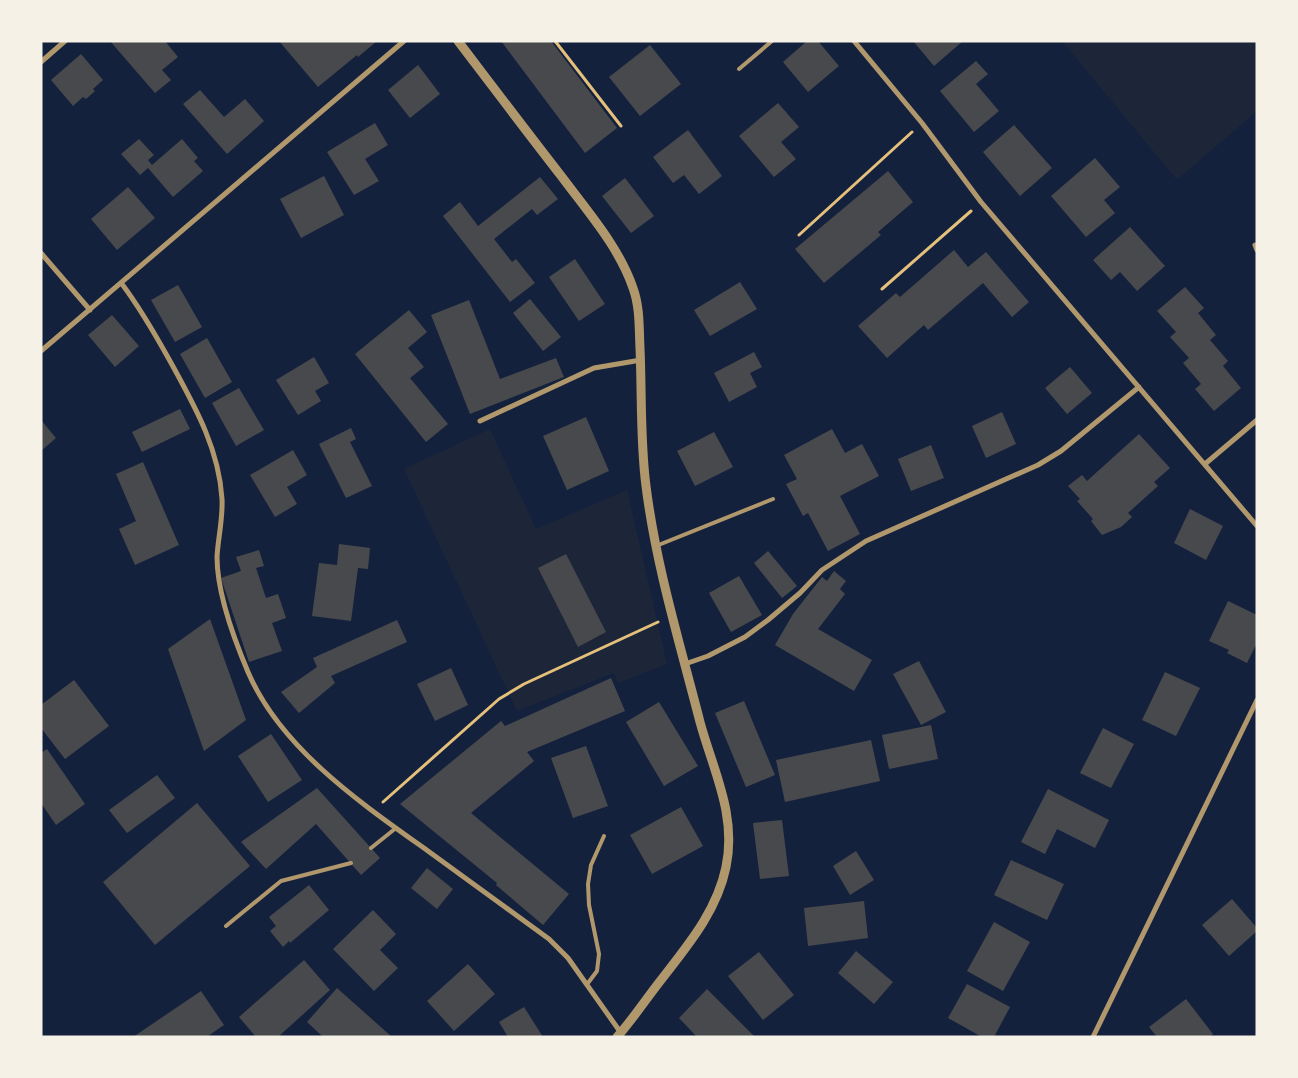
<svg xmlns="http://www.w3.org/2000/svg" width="1298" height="1078" font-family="'IBM Plex Sans',sans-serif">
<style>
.green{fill:#1d2539}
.building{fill:#48494c}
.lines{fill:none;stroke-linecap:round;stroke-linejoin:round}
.path{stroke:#e5c07b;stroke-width:3}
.service{stroke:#b1986c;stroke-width:4}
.minor{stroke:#b1986c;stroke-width:5}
.tertiary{stroke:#b1986c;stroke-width:9}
</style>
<rect width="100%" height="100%" fill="#14213d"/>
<path class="green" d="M1062 41H1257V111L1177 180Z
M490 429 536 529 627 490 667 664 618 683 614 673 517 711 404 469Z"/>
<path class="building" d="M110 41H165L178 57 162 70 171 80 155 93Z
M279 41H377L358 57 357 55 318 87Z
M501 41H551L617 128 585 153Z
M807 41H818L839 66 808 92 783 62Z
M913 41H963L934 66Z
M650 45 681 84 640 116 609 77Z
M81 54 103 80 93 89 95 91 86 99 83 97 73 106 51 80Z
M976 61 988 74 976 84 999 111 974 132 940 91Z
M418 65 440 94 410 118 388 90Z
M200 90 224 117 245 99 264 121 227 154 183 104Z
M778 103 799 127 781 142 796 159 774 177 739 136Z
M375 123 388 145 365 159 379 181 354 195 327 152Z
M1014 125 1052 168 1020 196 983 152Z
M688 130 722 176 699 194 684 175 673 183 653 157Z
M139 139 154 155 148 160 152 165 182 139 198 158 194 161 203 171 173 197 148 168 140 175 121 154Z
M1095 158 1120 187 1104 200 1115 213 1086 237 1051 196Z
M888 171 913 202 878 232 881 235 824 283 795 249Z
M324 176 344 215 301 238 280 199Z
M540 177 558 199 537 215 532 209 494 239 512 262 516 259 535 283 510 302 443 216 460 202 478 226Z
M625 178 654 216 631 233 602 196Z
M128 187 155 218 117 250 91 219Z
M1130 227 1165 266 1137 291 1120 272 1111 280 1093 260Z
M954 250 968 267 986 252 1029 302 1012 317 983 283 928 330 924 325 887 358 858 326 896 293 900 297Z
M575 259 605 304 579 321 549 277Z
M740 282 757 309 710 336 694 310Z
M178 285 202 327 175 342 151 300Z
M1185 287 1204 308 1198 313 1216 335 1210 340 1228 361 1223 366 1241 388 1214 411 1195 389 1201 384 1183 363 1189 358 1170 337 1176 332 1157 311Z
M530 299 561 337 543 351 513 313Z
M469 300 500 379 556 358 564 377 470 414 431 315Z
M409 310 427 332 408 348 424 367 410 378 448 424 426 442 355 354Z
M112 315 139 346 115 367 88 335Z
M207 338 232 382 205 398 180 354Z
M754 352 762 367 750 373 757 387 729 402 714 373Z
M314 357 329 383 315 391 321 401 298 415 276 380Z
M1070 367 1092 393 1067 414 1045 388Z
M239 388 264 430 236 446 212 403Z
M180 409 190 429 142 452 132 432Z
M1002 412 1016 444 986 458 972 426Z
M586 417 609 471 567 490 543 436Z
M41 420 56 438 41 451Z
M351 428 356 439 350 442 372 486 346 498 319 444Z
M832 429 845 453 862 444 879 476 840 496 860 534 828 551 808 513 803 516 786 484 797 479 784 455Z
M714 432 733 467 695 486 677 451Z
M1139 434 1170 468 1154 482 1158 486 1128 513 1132 517 1121 527 1102 535 1091 521 1093 519 1077 501 1080 499 1068 486 1082 475 1087 481Z
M931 445 944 478 911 491 898 459Z
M293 450 307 475 287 487 297 504 275 517 250 475Z
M143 462 179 545 135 565 119 529 136 521 116 474Z
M1190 509 1223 526 1206 560 1174 543Z
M339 544 370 548 368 569 358 568 351 621 312 616 319 563 337 565Z
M259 550 264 566 256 568 266 598 278 594 286 618 272 623 282 651 249 662 221 578 241 571 236 557Z
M768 551 797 586 782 598 754 563Z
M566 554 606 632 578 647 538 568Z
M834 571 846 581 840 589 845 594 818 629 872 660 854 691 775 645 793 614 822 577 827 581Z
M739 576 762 615 731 632 709 593Z
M1228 601 1257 615V643L1247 663 1227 653 1229 650 1209 641Z
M210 619 246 720 204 751 168 649Z
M397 620 407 642 331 676 335 683 299 713 281 692 317 667 313 658Z
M919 661 946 712 921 725 893 674Z
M451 668 468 705 435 721 417 684Z
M1165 672 1200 688 1176 736 1142 720Z
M611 678 625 711 527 752 534 761 471 813 569 894 543 925 496 885 497 883 400 804 501 721 505 726Z
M74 680 109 726 65 759 41 728V705Z
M744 701 775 775 746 787 715 713Z
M659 702 698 766 664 786 626 722Z
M931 725 938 759 889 769 882 735Z
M1103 728 1134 744 1111 788 1080 773Z
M271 734 302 780 268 802 238 756Z
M871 740 880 781 785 802 776 760Z
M586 746 608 806 573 818 551 758Z
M47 749 85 804 56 825 41 803V753Z
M157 775 175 798 127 833 109 810Z
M317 788 380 858 361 875 316 824 266 869 241 842Z
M1048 789 1109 820 1095 848 1057 829 1045 854 1021 842Z
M197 803 250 866 155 945 103 882Z
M681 807 703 846 652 874 630 835Z
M782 820 789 876 760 879 753 823Z
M856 851 874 880 850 895 833 866Z
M1011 860 1064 884 1047 920 994 895Z
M427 868 453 889 437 909 411 888Z
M309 885 329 910 290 943 289 941 283 947 270 931 276 926 269 917Z
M1232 899 1257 928V931L1229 956 1202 925Z
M864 901 868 938 808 946 804 908Z
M373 910 396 934 380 950 398 968 374 991 333 949Z
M994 922 1030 942 1003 991 967 971Z
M856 951 893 982 874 1004 838 973Z
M759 952 794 995 763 1020 728 976Z
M304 960 330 990 278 1037H256L239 1017Z
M468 964 495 994 454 1031 427 1001Z
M967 984 1010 1007 994 1037H982L948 1018Z
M337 988 392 1037H323L307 1022Z
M707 989 755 1037H697L679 1018Z
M201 991 224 1025 208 1036 133 1037Z
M1186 999 1213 1034 1210 1037H1157L1149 1027Z
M524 1007 543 1037H508L499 1022Z"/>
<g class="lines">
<path class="path" d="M555 41 621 126
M799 235 912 132
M882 289 971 211
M383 802 499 699 524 684 658 622"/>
<path class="service" d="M739 69 772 41
M656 546 773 499
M371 848 396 828
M226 926 281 881 351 863
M588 983 597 971 599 954 589 905 588 884 591 865 604 836"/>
<path class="minor" d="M854 41 922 123 981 202 1257 526
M41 62 65 41
M1255 245 1257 250
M41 253 90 310
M122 284C140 308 155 334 170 361 194 405 219 448 222 499 223 519 218 538 217 557 217 594 234 639 248 672 281 749 362 804 428 851 468 880 509 910 549 939L568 958 621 1033
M41 351 404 41
M480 421 594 368 641 360
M1205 464 1257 420
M685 664 708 656 745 637 768 620 800 593 822 570 866 541 1038 465 1061 451 1139 387
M1093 1037 1257 700"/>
<path class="tertiary" d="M458 41C493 87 527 132 562 177 588 212 619 247 633 288 640 307 639 328 640 348 642 394 640 440 646 486 656 566 680 644 700 722 713 770 737 815 726 867 717 911 688 945 661 980 646 999 633 1019 617 1037"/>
</g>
<rect width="1298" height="1078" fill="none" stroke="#f6f1e7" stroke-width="85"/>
</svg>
